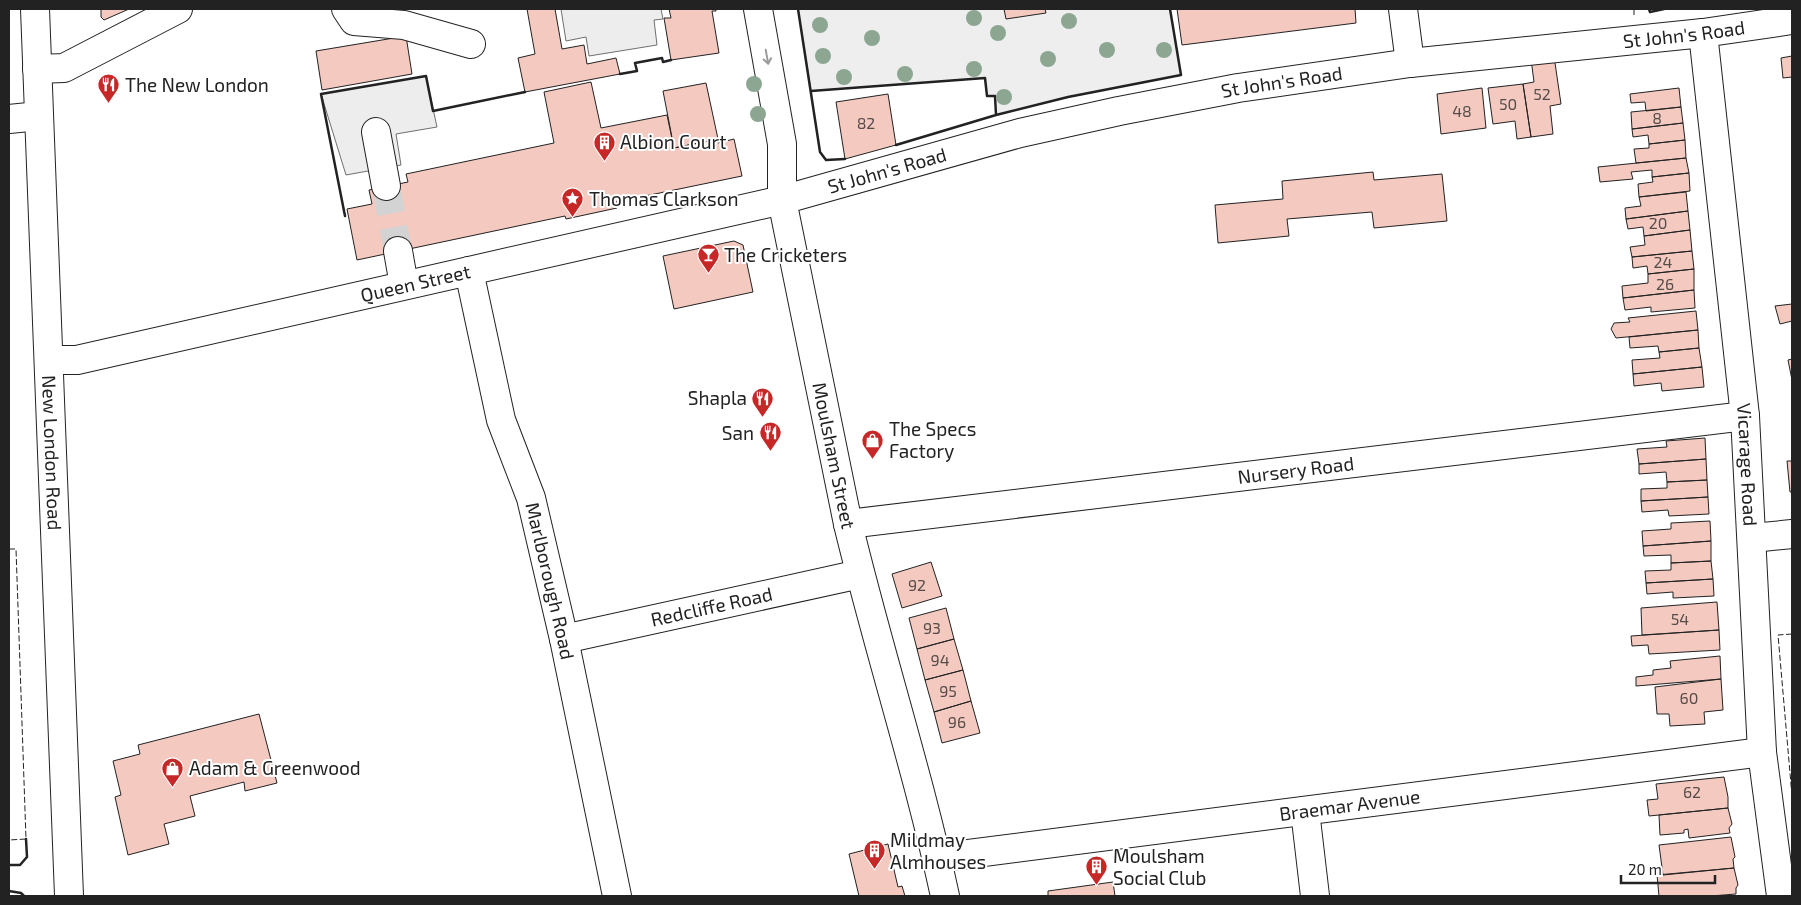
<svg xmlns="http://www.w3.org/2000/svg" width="1801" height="905" font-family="'Exo 2',sans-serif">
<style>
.green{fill:#eee;stroke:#6f6f6f}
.parking{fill:#ededed;stroke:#6f6f6f}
.building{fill:#f3c9c0;stroke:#222}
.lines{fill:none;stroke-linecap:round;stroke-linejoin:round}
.minor-tunnel{stroke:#d3d3d3;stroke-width:28;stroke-dasharray:28 14;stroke-linecap:butt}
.minor-casing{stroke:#222;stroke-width:30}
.major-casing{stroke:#222;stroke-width:30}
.minor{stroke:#fff;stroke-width:28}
.major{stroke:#fff;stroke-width:28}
.fence{stroke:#222;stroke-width:1;stroke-dasharray:6 2.5;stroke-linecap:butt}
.wall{stroke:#222;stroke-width:2.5}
.tree{fill:#8da692}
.oneway{stroke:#9c9c9c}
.labels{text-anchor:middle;stroke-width:4;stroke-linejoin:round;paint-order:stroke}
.number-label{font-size:16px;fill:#564c4a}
.street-label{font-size:19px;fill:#222;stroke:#fff}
.poi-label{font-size:19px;fill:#222;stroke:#fff;text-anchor:start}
</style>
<rect width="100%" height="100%" fill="#fff"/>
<path class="green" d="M798 9H1170L1181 75 1068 97 996 115 995 96H987L985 78 811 91Z"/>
<path class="parking" d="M561 9H661L663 19 654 20 657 45 589 56 586 37 566 41Z
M426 76 437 127 396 134 401 165 346 175 321 94Z"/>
<path class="building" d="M101 9H129L104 20 101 17Z
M527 9H555L562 49 584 45 587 64 616 58 620 74 525 92 518 58 535 54Z
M669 9H716V11H712L719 53 671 60 664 18H671Z
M1004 9H1045L1046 13 1006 19Z
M1177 9H1355L1356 23 1182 45Z
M406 36 412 74 322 90 316 51Z
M1554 56 1561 104 1550 106 1553 134 1531 137 1523 84 1534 82 1531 59Z
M1792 56V77L1783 78 1781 58Z
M591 82 601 128 667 115 674 148 718 139V143L734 139 742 176 616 202 617 208 566 219 565 216 357 260 347 209 372 204 369 190 408 182 406 174 554 143 544 92Z
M706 83 718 139 674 148 663 91Z
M1523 84 1531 137 1517 139 1515 121 1493 124 1488 88Z
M1482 88 1486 128 1441 134 1437 94Z
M1679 88 1681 107 1646 111 1645 102 1631 103 1630 94Z
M888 94 896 145 845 159 836 102Z
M1681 107 1683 123 1632 129 1631 112Z
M1683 123 1685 140 1649 144 1648 135 1633 137 1632 129Z
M1685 140 1686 158 1636 163 1634 149 1649 148V144Z
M1686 158 1689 173 1652 177V170L1631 172 1633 179 1600 182 1598 167Z
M1373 172 1374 180 1442 174 1447 221 1374 228 1372 212 1287 219 1289 236 1218 243 1215 205 1283 199 1282 181Z
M1689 173 1690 191 1639 197 1638 184 1653 182 1652 177Z
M1686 192 1688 211 1626 219 1625 208 1641 206 1639 197Z
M1688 211 1690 230 1644 236 1643 227 1628 229 1626 219Z
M1690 230 1692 251 1632 257 1630 247 1645 245 1644 236Z
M734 241 743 245 753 292 674 309 663 256Z
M1692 251 1694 269 1648 274 1647 266 1633 268 1632 257Z
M1694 269V290L1623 298 1622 286 1648 283V274Z
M1694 290 1695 308 1651 312V307L1625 310 1623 298Z
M1792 304V321L1780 324 1775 306Z
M1696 311 1698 330 1616 338 1611 329 1614 323 1630 322 1628 318Z
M1698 330 1699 348 1659 352 1658 346 1630 348 1629 337Z
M1699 348 1702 367 1633 374 1632 360 1660 358 1659 352Z
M1792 359V380L1788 360Z
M1702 367 1704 387 1662 391 1661 383 1634 386 1633 374Z
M1705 438 1706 459 1639 464 1637 449 1667 447 1666 441Z
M1706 459 1707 480 1667 482 1666 472 1639 474V464Z
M1787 461H1792V492H1790Z
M1707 480 1708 497 1641 501V489L1667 488V482Z
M1708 497 1709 514 1669 516 1668 510 1642 512 1641 501Z
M1710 521 1711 541 1643 546 1642 531 1671 529V523Z
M1711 541V561L1671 563V555L1644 556 1643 546Z
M1711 561 1713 579 1646 583 1645 571 1671 570V563Z
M931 562 942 596 902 608 892 574Z
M1713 579 1714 596 1673 598V592L1647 594 1646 583Z
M1717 602 1719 630 1642 635 1641 608Z
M946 608 954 639 917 649 909 618Z
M1719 630 1720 650 1649 654 1648 645 1632 646 1631 636Z
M954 639 963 670 925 680 917 649Z
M1720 656 1721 679 1636 686V677L1653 675V670L1671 668 1670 661Z
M963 670 971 701 934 712 925 680Z
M1721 679 1723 710 1704 712 1705 724 1670 726 1669 714H1657L1655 687Z
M971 701 980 733 942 743 934 712Z
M259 714 277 783 245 791 244 782 190 796 195 816 164 824 169 844 128 855 115 797 121 795 113 761 140 754 138 745Z
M1724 777 1728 797V808L1649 816 1647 800 1658 799 1656 784Z
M1728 808 1732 824 1729 828 1730 833 1689 838 1688 829 1684 830V833L1660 835 1659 815Z
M1731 837 1735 857 1733 859 1734 868 1663 875 1659 845Z
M888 844 898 887 902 886 905 896H859L849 854Z
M1734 868 1738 885 1736 888V894L1711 896H1659L1657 875Z
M1113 882 1115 896H1048V891Z"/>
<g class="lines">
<path class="minor-tunnel" d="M386 186 398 251"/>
<defs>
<g id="minor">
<path d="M346 9 354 21 404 25 471 44"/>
<path id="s1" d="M758 9 782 144V200L848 524C878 649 918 771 945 896"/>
<path d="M1403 9 1410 63"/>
<path id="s2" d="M1703 33 1745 416 1762 752 1781 896"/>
<path d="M37 69 64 68 178 9"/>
<path d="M9 119 39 116"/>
<path d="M376 132 386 186"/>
<path d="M398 251 404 285"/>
<path id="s3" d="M469 271 501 420 531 498 564 639 617 896"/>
<path id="s4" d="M49 360H77L782 200 1020 133 1119 111 1238 88 1410 63 1703 33 1792 20"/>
<path id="s5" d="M848 524 1745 416"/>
<path d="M1752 538 1792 534"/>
<path id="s6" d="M564 639 860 574"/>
<path d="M1305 811 1315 896"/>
<path id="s7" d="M937 858 1762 752"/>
</g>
<g id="major">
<path id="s8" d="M35 9 69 896"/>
</g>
</defs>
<use href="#minor" class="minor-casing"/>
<use href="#major" class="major-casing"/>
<use href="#minor" class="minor"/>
<use href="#major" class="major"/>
<path class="fence" d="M1634 9V15
M9 549H16L26 839 9 840
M1792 634 1778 635 1792 796"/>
<path class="wall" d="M798 9 820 152 826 160 845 159
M1649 9 1650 12 1664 9
M620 74 637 71 635 63 662 58 663 62 671 60
M811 91 985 78 987 96H995L996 115 1068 97 1181 75 1170 9
M896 145 996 115
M345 216 321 94 426 76 433 111 525 92
M9 865H20L27 857 26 839
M9 891 21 893 24 896"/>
</g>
<g class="tree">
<circle cx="974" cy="18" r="8"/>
<circle cx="1069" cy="21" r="8"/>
<circle cx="820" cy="25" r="8"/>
<circle cx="998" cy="33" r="8"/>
<circle cx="872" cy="38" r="8"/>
<circle cx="1107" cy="50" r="8"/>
<circle cx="1164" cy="50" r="8"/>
<circle cx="823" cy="56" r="8"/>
<circle cx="1048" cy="59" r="8"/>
<circle cx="974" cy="69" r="8"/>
<circle cx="905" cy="74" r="8"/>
<circle cx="844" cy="77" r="8"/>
<circle cx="754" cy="84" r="8"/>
<circle cx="1004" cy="97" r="8"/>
<circle cx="758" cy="114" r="8"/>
</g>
<defs><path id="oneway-shaft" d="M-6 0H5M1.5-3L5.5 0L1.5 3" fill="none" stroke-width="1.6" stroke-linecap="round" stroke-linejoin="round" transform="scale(1.25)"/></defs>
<use class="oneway" href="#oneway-shaft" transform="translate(767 57) rotate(80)"/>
<defs>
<symbol id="restaurant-pin" viewBox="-11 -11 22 30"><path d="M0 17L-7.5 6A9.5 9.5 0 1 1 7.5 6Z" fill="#c62828" stroke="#fff"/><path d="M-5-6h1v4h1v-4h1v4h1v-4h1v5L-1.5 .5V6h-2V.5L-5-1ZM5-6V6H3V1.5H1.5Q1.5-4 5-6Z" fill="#fff"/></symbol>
<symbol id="building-pin" viewBox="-11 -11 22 30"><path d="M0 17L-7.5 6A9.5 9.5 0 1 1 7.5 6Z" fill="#c62828" stroke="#fff"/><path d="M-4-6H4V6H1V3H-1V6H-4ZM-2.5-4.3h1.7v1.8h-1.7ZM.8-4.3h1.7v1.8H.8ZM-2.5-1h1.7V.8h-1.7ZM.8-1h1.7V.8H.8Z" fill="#fff"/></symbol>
<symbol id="sight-pin" viewBox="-11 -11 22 30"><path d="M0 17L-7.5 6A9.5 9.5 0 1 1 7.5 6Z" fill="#c62828" stroke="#fff"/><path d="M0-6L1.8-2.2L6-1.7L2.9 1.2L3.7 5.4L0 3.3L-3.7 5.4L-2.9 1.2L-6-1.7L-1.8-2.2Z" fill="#fff"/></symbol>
<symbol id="bar-pin" viewBox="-11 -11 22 30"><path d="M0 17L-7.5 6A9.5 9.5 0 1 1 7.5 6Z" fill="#c62828" stroke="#fff"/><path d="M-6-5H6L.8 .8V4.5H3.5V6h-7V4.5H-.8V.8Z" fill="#fff"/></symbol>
<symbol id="shop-pin" viewBox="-11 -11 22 30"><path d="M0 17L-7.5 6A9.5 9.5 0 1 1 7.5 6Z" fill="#c62828" stroke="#fff"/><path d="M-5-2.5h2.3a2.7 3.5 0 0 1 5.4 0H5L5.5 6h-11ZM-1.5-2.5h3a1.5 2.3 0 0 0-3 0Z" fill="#fff"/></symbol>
</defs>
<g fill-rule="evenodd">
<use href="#restaurant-pin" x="96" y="72" width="25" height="34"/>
<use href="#building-pin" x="592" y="130" width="25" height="34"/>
<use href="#sight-pin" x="560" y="186" width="25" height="34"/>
<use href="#bar-pin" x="696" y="242" width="25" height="34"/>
<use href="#restaurant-pin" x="750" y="386" width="25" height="34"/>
<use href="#restaurant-pin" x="758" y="420" width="25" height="34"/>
<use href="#shop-pin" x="860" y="428" width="25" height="34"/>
<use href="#shop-pin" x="160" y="756" width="25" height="34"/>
<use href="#building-pin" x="862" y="838" width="25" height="34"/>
<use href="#building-pin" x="1084" y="854" width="25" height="34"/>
</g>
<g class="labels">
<g class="number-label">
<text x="1542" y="100">52</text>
<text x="1508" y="110">50</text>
<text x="1462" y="117">48</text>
<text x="1657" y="124">8</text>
<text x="866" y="129">82</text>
<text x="1658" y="229">20</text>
<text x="1663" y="268">24</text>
<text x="1665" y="290">26</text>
<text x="917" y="591">92</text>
<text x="1680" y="625">54</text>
<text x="932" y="634">93</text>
<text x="940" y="666">94</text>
<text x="948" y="697">95</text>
<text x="1689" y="704">60</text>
<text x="957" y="728">96</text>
<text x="1692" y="798">62</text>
</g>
<g class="street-label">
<text dy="7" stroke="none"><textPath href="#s4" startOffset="1670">St John's Road</textPath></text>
<text dy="7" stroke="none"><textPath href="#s4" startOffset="1265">St John's Road</textPath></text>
<text dy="7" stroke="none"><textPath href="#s4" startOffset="860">St John's Road</textPath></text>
<text dy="7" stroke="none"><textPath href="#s4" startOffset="375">Queen Street</textPath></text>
<text dy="7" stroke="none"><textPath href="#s8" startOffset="444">New London Road</textPath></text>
<text dy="7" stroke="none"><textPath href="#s1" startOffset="454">Moulsham Street</textPath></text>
<text dy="7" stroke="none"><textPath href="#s2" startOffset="434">Vicarage Road</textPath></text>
<text dy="7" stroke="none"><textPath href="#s5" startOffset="451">Nursery Road</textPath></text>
<text dy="7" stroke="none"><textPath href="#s3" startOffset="321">Marlborough Road</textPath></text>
<text dy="7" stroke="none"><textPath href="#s6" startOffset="151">Redcliffe Road</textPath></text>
<text dy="7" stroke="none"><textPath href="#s7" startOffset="416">Braemar Avenue</textPath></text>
</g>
<g class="poi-label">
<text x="125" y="92">The New London</text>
<text x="620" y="149">Albion Court</text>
<text x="589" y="206">Thomas Clarkson</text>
<text x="724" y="262">The Cricketers</text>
<text x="747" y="405" text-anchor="end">Shapla</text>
<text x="889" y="436">The Specs<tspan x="889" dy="22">Factory</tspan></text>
<text x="754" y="440" text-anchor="end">San</text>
<text x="189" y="775">Adam &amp; Greenwood</text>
<text x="890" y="847">Mildmay<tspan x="890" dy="22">Almhouses</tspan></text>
<text x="1113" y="863">Moulsham<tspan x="1113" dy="22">Social Club</tspan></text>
</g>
</g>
<rect width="1801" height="905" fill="none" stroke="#222222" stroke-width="20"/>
<path d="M1621 875v8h94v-8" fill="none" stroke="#222222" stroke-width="2.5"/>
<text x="1628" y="875" font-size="15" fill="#222222" stroke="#ffffff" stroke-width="4" paint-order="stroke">20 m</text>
</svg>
